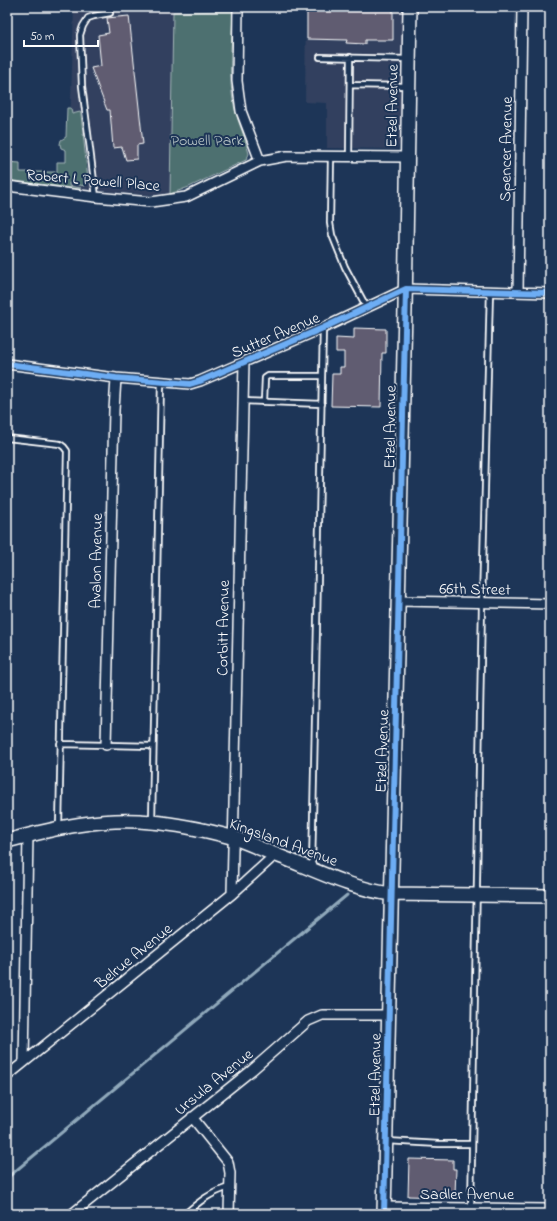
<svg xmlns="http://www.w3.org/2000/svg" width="557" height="1221" font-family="'Indie Flower',sans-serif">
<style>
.built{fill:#31415f}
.green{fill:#4d6f70;stroke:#a6b7b8}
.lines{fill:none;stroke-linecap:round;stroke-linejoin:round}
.stream{stroke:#90a9bb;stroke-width:3}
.building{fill:#615c71;stroke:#fff}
.lane-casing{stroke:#fff;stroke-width:8}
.street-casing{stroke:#fff;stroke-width:12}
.secondary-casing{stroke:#fff;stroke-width:16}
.path{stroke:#fff;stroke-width:2;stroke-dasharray:1 3;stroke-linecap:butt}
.lane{stroke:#1d3557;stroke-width:4.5}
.street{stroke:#1d3557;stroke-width:9}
.secondary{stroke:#1d3557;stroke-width:13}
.cycleway-casing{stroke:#1d3557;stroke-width:8}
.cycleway{stroke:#6dadf4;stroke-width:6}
.labels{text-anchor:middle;stroke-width:4;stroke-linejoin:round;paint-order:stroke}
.street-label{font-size:16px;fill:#fff;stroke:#1d3557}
.park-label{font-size:16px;fill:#b8c5c6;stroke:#1d3557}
</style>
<rect width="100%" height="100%" fill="#1d3557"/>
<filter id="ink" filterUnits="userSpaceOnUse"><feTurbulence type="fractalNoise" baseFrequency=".025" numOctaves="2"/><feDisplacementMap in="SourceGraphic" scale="8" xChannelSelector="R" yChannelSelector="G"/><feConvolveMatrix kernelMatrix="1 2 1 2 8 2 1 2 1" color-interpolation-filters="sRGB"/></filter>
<g filter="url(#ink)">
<path class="built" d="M74 7H173L170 194 146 195 68 188Z
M306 7H403L400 144 397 148 393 149 327 148V103L305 102Z"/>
<path class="green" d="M233 11C232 44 227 78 235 110 239 125 246 139 249 154L246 160 189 187 170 194 173 12Z
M67 108H71L72 114 80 112 81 114 88 180 85 186 69 183V186L81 188 79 189 7 180V162L20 163V172H57V162H66V150L61 148 60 144 61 140 66 137Z"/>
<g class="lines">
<path class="stream" d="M7 1178 347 895"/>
</g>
<path class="building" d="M307 7H393V40H365V44L346 43 347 40 307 39Z
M129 16 143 144 137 145V159L126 160 122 147 113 148 110 110H107L91 68 101 66 98 35 109 33 107 18Z
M354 328 386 329V353H382L381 407 331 406 332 374H340V367H344V352H336V338L354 339Z
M409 1159 453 1160V1169H456L455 1194H443V1197L408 1196Z"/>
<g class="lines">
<defs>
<path id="lane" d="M320 57 407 59
M350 85 407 86
M331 156 330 223 332 235 345 267 367 308
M349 157 350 57
M96 197 82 86 80 35 83 26 88 18 94 16 110 13
M243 401 322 404
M264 401 265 378 268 376H322
M7 438 60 444 64 447 67 451 59 827
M60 744 153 746
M152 820 161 382
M312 868 323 328
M387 1141 439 1144H472
M471 1208 482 604 490 291
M185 1214C200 1201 210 1193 229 1187"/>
<path id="street" d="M238 7 237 81 241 111 260 161
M7 186 96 197 151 202 186 197 260 161 287 156 407 157
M518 292 522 7
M7 364 116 378 190 384 200 381 323 328 406 289 550 293
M399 601 550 604
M106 745 114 410 116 378
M232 894 244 362
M24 1062 28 835
M7 1076 232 894 276 854
M192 1117 228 1162 230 1173 229 1214
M384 1207 550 1209
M72 1214 252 1070 308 1021 322 1015H388"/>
<path id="secondary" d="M7 841C54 828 102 817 151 822 177 824 205 830 231 837 247 842 263 850 279 856 315 870 352 889 391 894L550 896
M384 1214 405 309 410 7"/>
</defs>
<use href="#lane" class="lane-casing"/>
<use href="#street" class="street-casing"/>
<use href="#secondary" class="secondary-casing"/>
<path class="path" d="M7 142H9V7"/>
<use href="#lane" class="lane"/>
<use href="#street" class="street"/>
<use href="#secondary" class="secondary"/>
<defs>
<path id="cycleway" d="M7 364 116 378 190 384 200 381 323 328 406 289 550 293
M384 1214 406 289"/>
</defs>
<use href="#cycleway" class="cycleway-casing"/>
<use href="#cycleway" class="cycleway"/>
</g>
</g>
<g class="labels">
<g class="street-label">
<text transform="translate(391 106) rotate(-89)" y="6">Etzel Avenue</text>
<text transform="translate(505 149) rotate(-89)" y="6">Spencer Avenue</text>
<text transform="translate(93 179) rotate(5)" y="6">Robert L Powell Place</text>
<text transform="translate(275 334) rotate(-23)" y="6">Sutter Avenue</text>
<text transform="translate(389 427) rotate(-89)" y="6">Etzel Avenue</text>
<text transform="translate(95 561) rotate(-89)" y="6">Avalon Avenue</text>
<text transform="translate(475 588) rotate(1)" y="6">66th Street</text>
<text transform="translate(222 628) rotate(-89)" y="6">Corbitt Avenue</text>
<text transform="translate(381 751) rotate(-88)" y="6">Etzel Avenue</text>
<text transform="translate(284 841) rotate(20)" y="6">Kingsland Avenue</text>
<text transform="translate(133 955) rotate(-39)" y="6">Belrue Avenue</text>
<text transform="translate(374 1075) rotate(-89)" y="6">Etzel Avenue</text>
<text transform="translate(213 1081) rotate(-39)" y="6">Ursula Avenue</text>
<text x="467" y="1199">Sadler Avenue</text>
</g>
<g class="park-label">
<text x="207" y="145">Powell Park</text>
</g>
</g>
<rect width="557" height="1221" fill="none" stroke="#1d3557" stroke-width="24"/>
<rect x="12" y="12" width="533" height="1197" fill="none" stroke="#fff" stroke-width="1.5" filter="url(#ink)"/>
<path d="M24 40v6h74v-6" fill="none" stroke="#ffffff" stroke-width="2"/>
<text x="30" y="40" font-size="12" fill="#ffffff" stroke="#1d3557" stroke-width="3" paint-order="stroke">50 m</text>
</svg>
